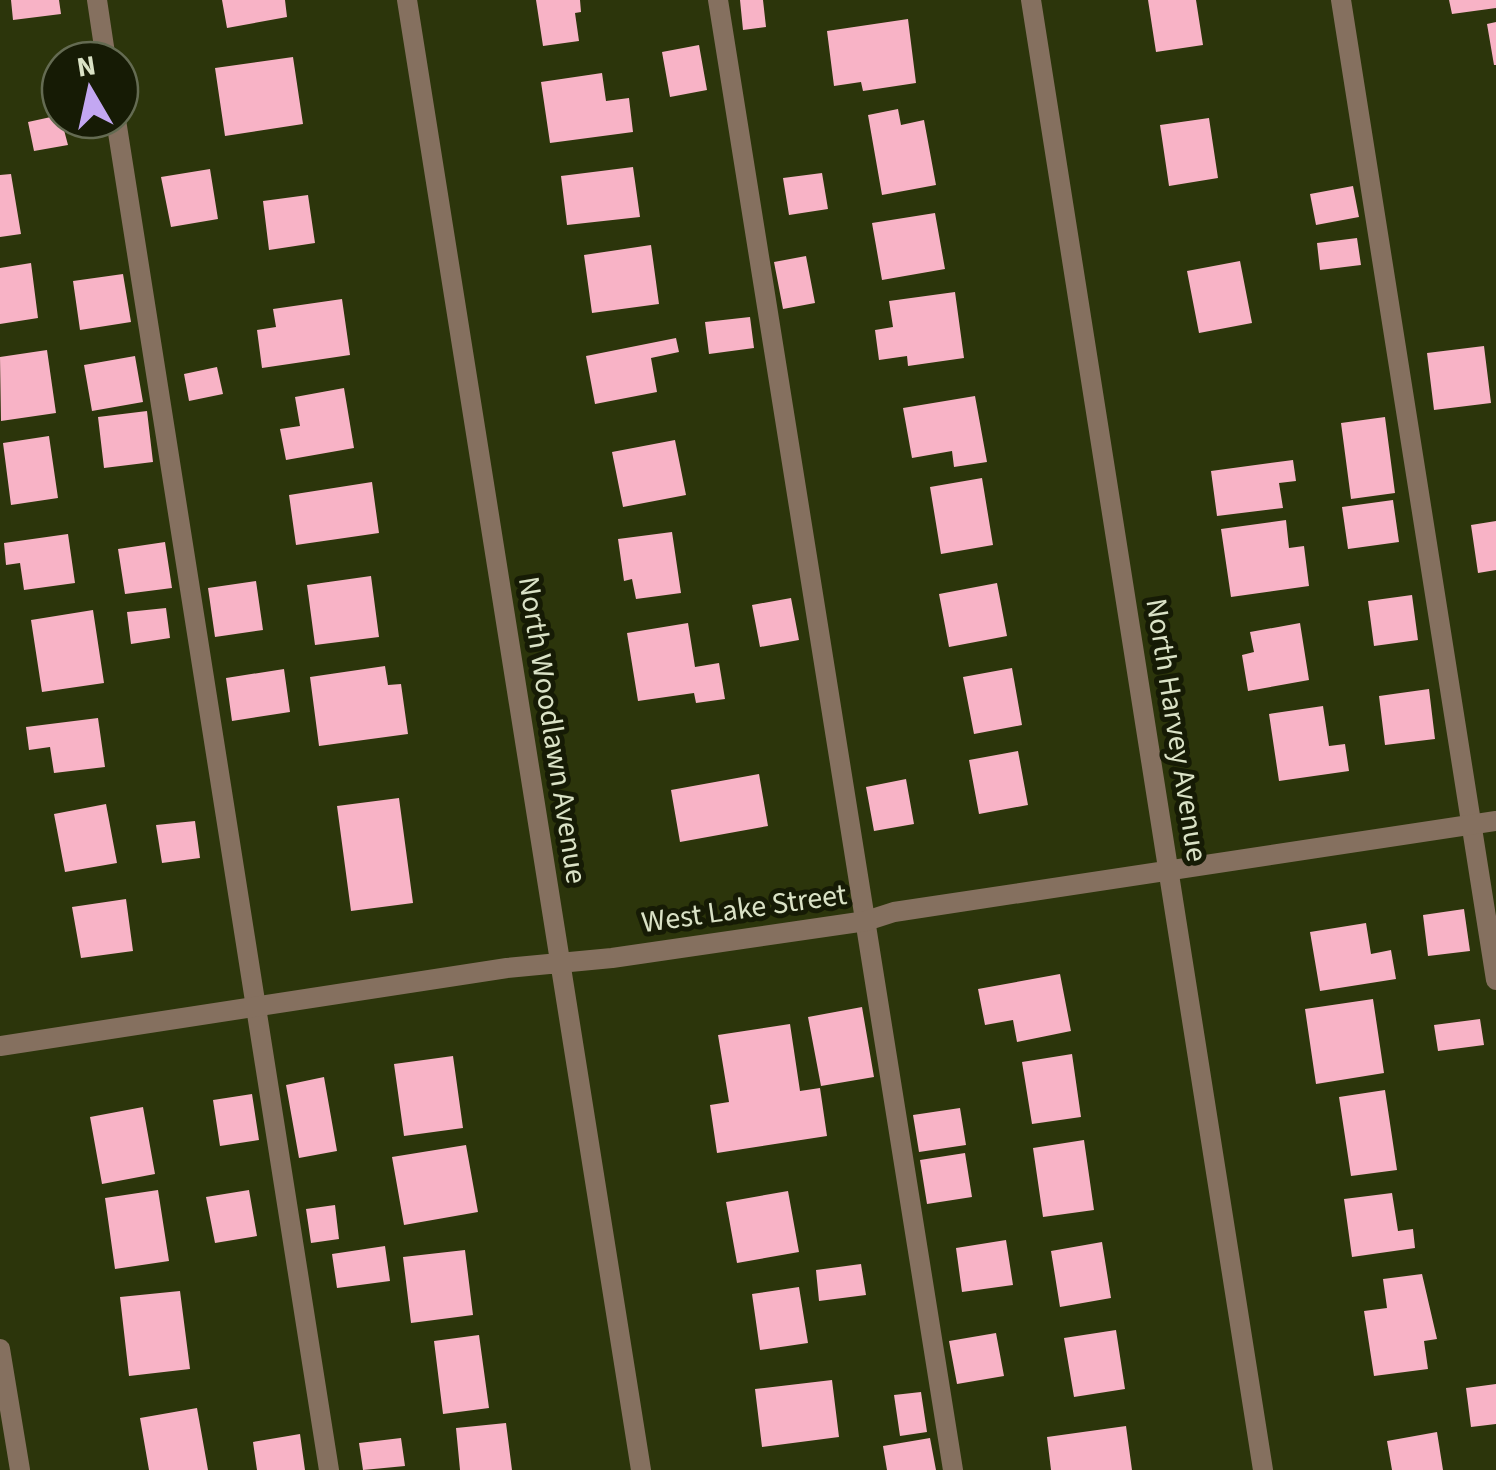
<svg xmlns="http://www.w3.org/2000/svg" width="1496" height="1470" font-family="'Source Sans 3',sans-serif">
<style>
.building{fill:#f8b3c6}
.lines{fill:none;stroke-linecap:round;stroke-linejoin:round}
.service{stroke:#85705f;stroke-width:20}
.minor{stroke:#85705f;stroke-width:20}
.tertiary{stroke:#85705f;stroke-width:20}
.labels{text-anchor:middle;stroke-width:10;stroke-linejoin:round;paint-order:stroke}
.street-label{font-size:30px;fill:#dae2c6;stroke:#161b05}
</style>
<rect width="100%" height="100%" fill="#2c350b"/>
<path class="building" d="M11 0H59L61 14 13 20Z
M222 0H285L287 17 227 28Z
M536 0H580L581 12 575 13 579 41 543 46Z
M740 0H763L766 27 743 30Z
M1148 0H1196L1203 45 1156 52Z
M1449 0H1496V8L1452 14Z
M908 19 916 83 863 91 861 82 834 86 827 31Z
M1496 22V65H1494L1487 24Z
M699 45 707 90 670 97 662 52Z
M293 57 303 124 225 136 215 68Z
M602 73 606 101 629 98 633 132 550 143 541 82Z
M898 109 901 125 924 120 936 185 882 195 868 115Z
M60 115 68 145 34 151 28 122Z
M1209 118 1218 178 1169 186 1160 125Z
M633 167 640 217 567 225 561 176Z
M210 169 218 219 171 227 161 177Z
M822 173 828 209 789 215 783 178Z
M11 174 21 234 0 237V175Z
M1353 186 1359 217 1316 225 1310 194Z
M308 195 315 243 269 250 263 201Z
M935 213 945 269 882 280 872 223Z
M1357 238 1361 265 1320 270 1317 243Z
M651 245 659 304 592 313 584 255Z
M806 256 815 303 783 309 774 262Z
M1240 261 1252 323 1199 333 1187 271Z
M31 263 38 318 0 324V268Z
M123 274 131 322 80 330 73 281Z
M955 292 964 358 908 366 907 356 879 360 875 330 893 327 889 301Z
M342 299 350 355 262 368 257 330 276 327 273 309Z
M750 317 754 348 709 354 705 322Z
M676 338 679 352 651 358 657 392 595 404 586 356Z
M1484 346 1491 403 1434 410 1427 353Z
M47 350 56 413 1 421 0 357Z
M135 356 143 402 92 411 84 365Z
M217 367 223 394 189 401 184 374Z
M344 388 354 448 286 460 280 429 300 426 295 397Z
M975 396 987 462 954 467 952 451 912 458 903 408Z
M147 411 153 462 104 468 98 417Z
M1385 417 1395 493 1351 499 1341 423Z
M49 436 58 498 11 505 3 443Z
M675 440 686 495 623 507 612 452Z
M1293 460 1296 481 1279 483 1283 508 1217 516 1211 471Z
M982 478 993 545 941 554 930 487Z
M372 482 379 533 296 545 289 495Z
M1393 500 1399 542 1348 549 1342 507Z
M1286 520 1289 548 1304 546 1309 586 1231 597 1221 529Z
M1496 521V570L1478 573 1471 525Z
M672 532 681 593 636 599 632 579 624 581 618 539Z
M68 534 75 583 24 590 20 563 6 565 4 543Z
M165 542 172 588 125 594 118 549Z
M371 576 379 637 315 645 307 585Z
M256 581 263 630 215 637 208 588Z
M997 583 1007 636 949 647 939 594Z
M1412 595 1418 640 1374 646 1368 601Z
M791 598 799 640 760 647 752 605Z
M166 608 170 638 131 644 127 612Z
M93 610 104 683 42 692 31 620Z
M688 623 695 667 719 663 725 699 696 703 694 693 638 701 627 633Z
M1300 623 1309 680 1248 691 1242 655 1254 652 1250 632Z
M385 666 388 685 401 684 408 734 319 746 310 677Z
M1012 668 1022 725 974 734 963 677Z
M284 669 290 712 232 721 226 678Z
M1429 689 1435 739 1385 745 1379 696Z
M1323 706 1329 746 1345 744 1349 771 1279 781 1269 714Z
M98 718 105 767 54 773 50 747 29 750 26 727Z
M1018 751 1028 805 979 814 969 760Z
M759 774 768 826 680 842 671 790Z
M906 779 914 824 874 831 866 787Z
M399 798 413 903 351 911 337 806Z
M106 804 117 863 65 872 54 814Z
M195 821 200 858 162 863 156 825Z
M126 899 133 951 81 958 72 907Z
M1464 909 1470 951 1428 956 1423 915Z
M1366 923 1371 954 1391 950 1396 979 1320 991 1310 932Z
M1060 974 1071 1031 1017 1042 1013 1020 985 1025 978 989Z
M1373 999 1384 1073 1316 1084 1305 1009Z
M862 1007 874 1077 821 1086 808 1017Z
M1480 1019 1484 1045 1438 1051 1434 1025Z
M790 1024 800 1091 820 1088 827 1136 717 1153 710 1105 729 1102 718 1035Z
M1072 1054 1081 1117 1032 1124 1022 1062Z
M453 1056 463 1128 404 1136 394 1064Z
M324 1077 337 1151 299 1158 286 1085Z
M1385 1090 1397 1170 1351 1176 1339 1097Z
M252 1094 259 1140 220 1146 213 1100Z
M143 1107 155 1174 102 1184 90 1117Z
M960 1108 966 1145 919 1152 913 1115Z
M1084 1140 1094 1210 1043 1217 1033 1148Z
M466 1145 478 1212 404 1225 392 1157Z
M965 1153 972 1197 927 1204 920 1160Z
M158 1190 169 1261 115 1269 105 1198Z
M249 1190 257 1236 215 1243 206 1197Z
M788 1191 799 1252 737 1263 726 1202Z
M1392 1193 1398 1231 1413 1229 1415 1248 1352 1257 1344 1199Z
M335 1205 339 1239 311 1243 306 1209Z
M1006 1240 1013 1285 962 1292 956 1248Z
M1102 1242 1111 1298 1060 1307 1051 1251Z
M385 1246 390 1281 337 1288 332 1254Z
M465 1250 473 1315 411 1323 403 1257Z
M861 1264 866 1295 819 1301 816 1270Z
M1422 1274 1437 1339 1424 1341 1428 1369 1374 1376 1364 1311 1387 1308 1383 1279Z
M799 1287 808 1343 760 1350 752 1294Z
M180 1291 190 1369 129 1376 120 1297Z
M1116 1330 1125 1389 1074 1397 1064 1338Z
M996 1333 1004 1376 957 1384 949 1341Z
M479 1335 489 1408 443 1414 434 1341Z
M832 1380 839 1437 762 1447 755 1389Z
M1496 1384V1424L1471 1427 1466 1388Z
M921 1392 927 1432 900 1436 894 1395Z
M197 1408 208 1470H149L140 1418Z
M506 1423 512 1470H460L456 1428Z
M1126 1426 1132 1470H1051L1047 1437Z
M1437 1432 1443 1470H1392L1387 1441Z
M300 1434 305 1470H257L253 1442Z
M401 1438 405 1466 363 1470 359 1443Z
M930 1438 936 1470H887L883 1446Z"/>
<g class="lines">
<path class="service" d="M97 0 106 60
M718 0 953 1470
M1341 0 1496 980
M116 120 329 1470"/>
<path class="minor" d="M407 0 641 1470
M1031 0 1263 1470
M0 1046 507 968 612 958 866 921 894 912 1496 821"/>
<path class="tertiary" d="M0 1349 20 1470"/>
</g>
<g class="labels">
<g class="street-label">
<text transform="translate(553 730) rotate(81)" y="10">North Woodlawn Avenue</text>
<text transform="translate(1177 730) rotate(81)" y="10">North Harvey Avenue</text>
<text transform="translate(744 908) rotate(-8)" y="10">West Lake Street</text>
</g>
</g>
<g transform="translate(90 90) rotate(351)"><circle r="48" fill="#161b05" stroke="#646b52" stroke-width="2.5"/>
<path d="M0-8L18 38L0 25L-18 38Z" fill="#c3a7f2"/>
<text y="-15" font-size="28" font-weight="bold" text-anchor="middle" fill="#dae2c6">N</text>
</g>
</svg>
